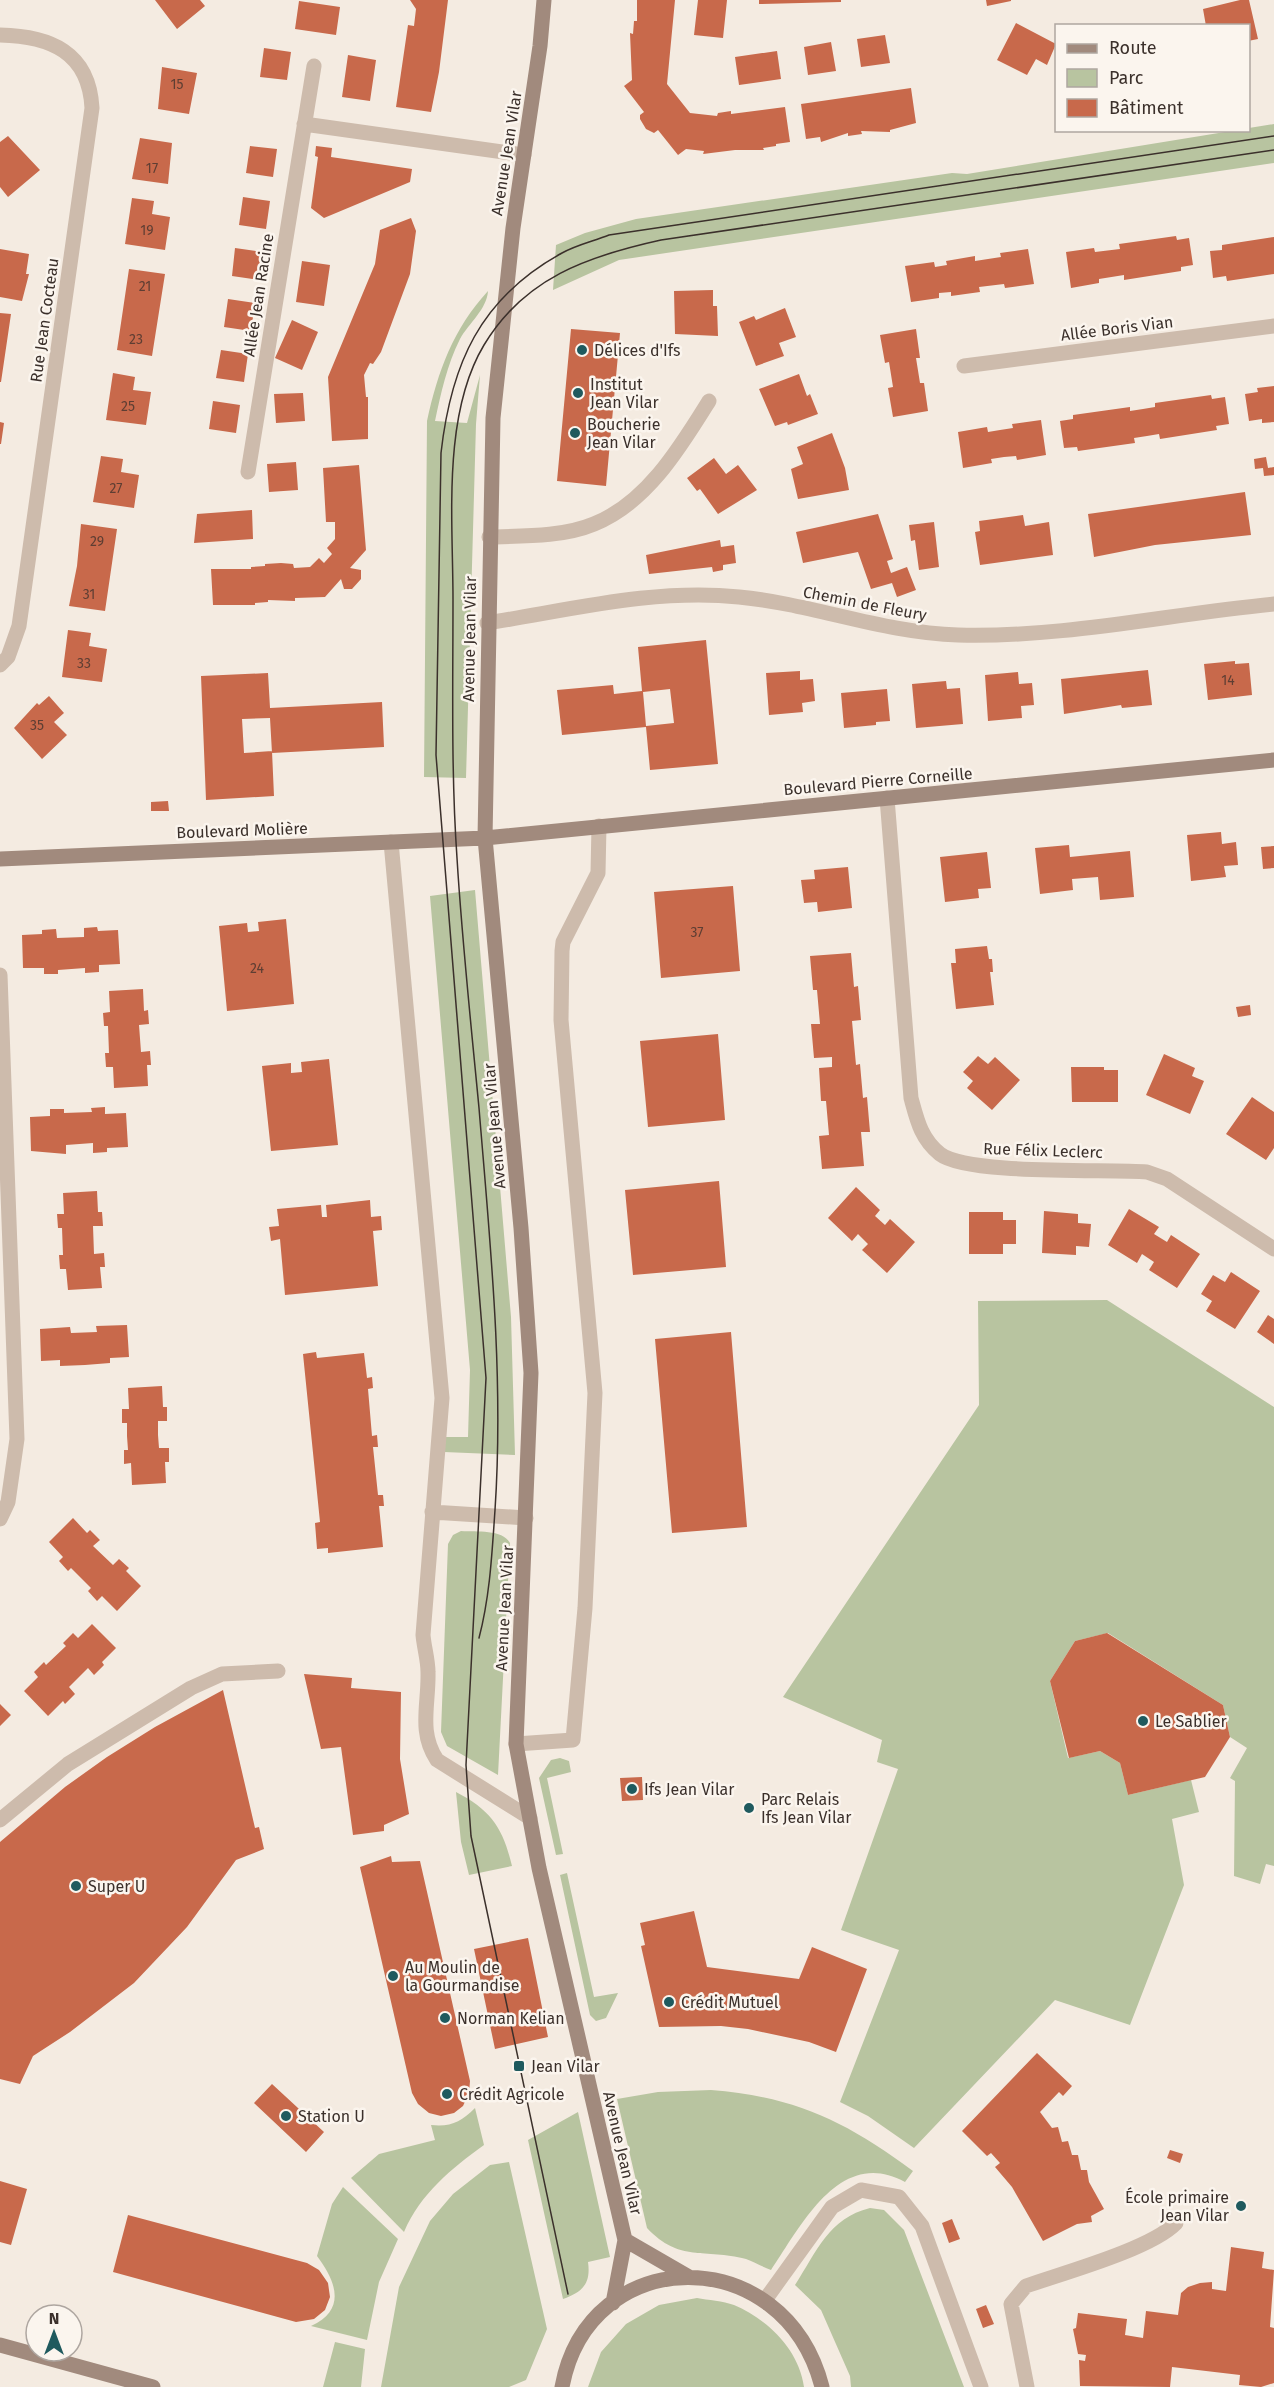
<svg xmlns="http://www.w3.org/2000/svg" width="1274" height="2387" font-family="'Fira Sans',sans-serif">
<style>
.green{fill:#b8c4a0}
.building{fill:#c8694b;fill-rule:evenodd}
.lines{fill:none;stroke-linecap:round;stroke-linejoin:round}
.lane{stroke:#cdbbac;stroke-width:15}
.street{stroke:#cdbbac;stroke-width:15}
.secondary{stroke:#a18a7d;stroke-width:15}
.tram{stroke:#3b302b;stroke-width:1.5}
.poi-dot{fill:#1f5a5e;stroke:#fbf5ee;stroke-width:2}
.labels{text-anchor:middle;stroke-width:5;stroke-linejoin:round;paint-order:stroke}
.number-label{font-size:14px;fill:#5e3e33}
.street-label{font-size:16px;fill:#3b302b;stroke:#fbf5ee}
.poi-label{font-size:16px;fill:#3b302b;stroke:#fbf5ee;text-anchor:start}
</style>
<rect width="100%" height="100%" fill="#f4ebe1"/>
<path class="green" d="M1274 124V163L619 260 553 290 556 245 585 233 636 219 952 173 967 174 1231 131 1248 130 1249 128Z
M488 291C487 309 469 323 460 339 447 365 441 393 435 421L467 423 480 375 476 424 466 778 424 777 427 421C438 371 453 329 488 291Z
M475 890 511 1317 515 1455 444 1452 446 1437H468L470 1370 430 896Z
M1107 1300 1274 1407V1866L1266 1864 1260 1884 1234 1876 1235 1781 1230 1778 1247 1748 1230 1737 1223 1705 1108 1633 1075 1641 1050 1681 1068 1758 1100 1751 1120 1763 1128 1795 1191 1780 1199 1812 1172 1819 1184 1885 1130 2025 1055 2000 914 2148 868 2116 840 2102 899 1950 841 1930 898 1769 877 1762 882 1740 783 1697 979 1405 978 1301Z
M461 1531C477 1532 502 1529 510 1543L498 1775 447 1746 441 1732 448 1544 453 1535Z
M560 1758 569 1761 571 1772 547 1778 563 1854 556 1855 539 1778 551 1760Z
M456 1792C491 1810 503 1828 512 1866L469 1875 461 1842Z
M567 1873 594 1997 618 1993 606 2018 596 2021 590 2015 560 1875Z
M711 2090C796 2097 845 2121 913 2171L905 2182C840 2146 801 2226 771 2270 763 2267 754 2262 746 2259 704 2248 680 2263 647 2228L617 2099 658 2092Z
M475 2108 484 2145C451 2169 421 2193 404 2232L351 2178 379 2154 435 2140 431 2125C451 2127 461 2122 475 2108Z
M578 2112 610 2257 588 2262C591 2283 583 2292 563 2299L528 2140Z
M509 2162 547 2329 526 2380 509 2387H381L399 2287 430 2221 453 2194 490 2165Z
M343 2187 398 2239 379 2282 367 2340 311 2326C347 2310 336 2281 317 2256L332 2204Z
M870 2208 884 2210 904 2230 964 2387H851L850 2376 821 2310 795 2285C817 2251 829 2218 870 2208Z
M697 2298C708 2300 723 2301 734 2305 767 2319 799 2349 804 2387H588L601 2352 626 2324 659 2305Z
M335 2342 365 2349 361 2387H323Z"/>
<path class="building" d="M155 0H200L205 6 177 29Z
M410 0H448L439 72 431 112 396 107 408 25 414 26 416 9Z
M637 0H675L667 84 690 113 717 116 718 113 731 111V114L785 107 790 142 776 144V146L763 148 764 150H735L703 154 704 151 686 149 678 155 658 130 654 133 646 129 640 119V115L644 112 624 86 632 80 630 33 633 34 634 21H637Z
M698 0H727L723 38 694 35Z
M759 0H841V2L759 4Z
M986 0H1011V1L987 6Z
M1240 0H1249L1258 39 1248 41V26H1206L1203 9Z
M299 1 340 7 336 35 295 29Z
M1016 23 1056 44 1047 65 1036 59 1027 75 997 60Z
M885 35 890 63 861 67 857 39Z
M831 42 836 71 808 75 804 47Z
M264 48 291 52 287 80 260 77Z
M777 51 781 79 739 85 735 57Z
M348 55 376 60 370 101 342 97Z
M162 67 197 73 189 114 158 109Z
M911 88 916 123 890 130V132L861 131 862 134 848 136V133L821 142 820 137 806 139 801 104Z
M8 136 40 170 8 197 0 187V142Z
M140 138 172 143 168 184 132 179Z
M250 146 277 149 273 177 246 173Z
M316 146 332 148 331 157 412 169 410 182 324 218 311 208 318 157 315 156Z
M243 197 270 201 266 229 239 225Z
M132 198 154 201 152 214 170 217 165 250 125 244Z
M411 218 416 231 410 274 381 352 373 364 370 363 364 375 366 397H368V439L332 441 328 377 375 264 380 230Z
M1176 236 1177 240 1189 238 1193 265 1181 267V271L1124 280V275L1099 279V283L1071 288 1066 252 1094 248 1095 252 1120 249 1119 244Z
M1274 237V274L1227 281 1226 276 1213 278 1210 251 1222 250V245Z
M235 248 262 252 259 280 232 276Z
M0 249 29 254 26 274H29L22 301 0 297Z
M1028 249 1034 284 1005 288 1004 284 979 287 980 292 951 296V292L939 293V298L911 302 905 266 934 262 935 267 947 265 946 261 975 256V261L1001 257 1000 253Z
M302 261 330 265 324 306 296 302Z
M129 269 165 274 152 356 117 350Z
M713 290V306H717L718 336 675 334 674 291Z
M228 299 255 303 251 331 224 327Z
M785 308 796 337 779 343 784 356 756 366 739 322 754 316 756 320Z
M0 313 11 314 1 382H0Z
M292 320 318 332 302 370 275 358Z
M571 329 620 333 606 486 557 481Z
M916 329 920 358H916L920 383H924L928 411 893 417 888 388 893 387 889 362 885 363 880 335Z
M221 350 248 354 244 382 216 378Z
M113 373 135 377 133 390 151 392 146 425 106 420Z
M799 374 807 396 810 394 818 414 788 425 787 422 775 426 759 389Z
M1274 386V422L1262 423V419L1249 421 1245 394 1258 392 1257 388Z
M303 393 305 421 276 423 274 394Z
M1211 395 1212 399 1225 397 1229 424 1216 426 1217 430 1160 439 1159 434 1147 436 1134 438 1135 443 1078 451 1077 447 1064 448 1060 421 1073 419V415L1130 407V411L1143 409 1155 407V403Z
M213 401 240 405 236 433 209 429Z
M1041 420 1046 455 1017 460 1016 456 1004 457 991 459 992 463 963 468 958 432 987 427 988 432 1000 430 1013 428 1012 424Z
M0 422 4 423 1 444H0Z
M832 433 845 468 849 490 798 499 791 469 803 464 797 447Z
M101 456 123 459 121 472 139 475 134 508 93 502Z
M1266 457 1268 468 1274 467V475L1264 476 1263 468 1255 469 1254 459Z
M714 458 726 474 738 465 757 490 718 514 700 489 697 491 687 478Z
M296 462 298 490 269 492 267 464Z
M359 465 366 550 350 568 361 570V579L352 589H344L341 579 325 597 295 598V601L268 600V602L255 603V605H213L211 569H251V567L265 566V564L281 563 293 564 294 568 310 567 319 558 324 563 332 554 327 548 335 539V522H326L323 468Z
M1245 492 1251 535 1155 545 1094 557 1088 514Z
M252 510 253 539 194 543 197 514Z
M878 514 893 559 887 561 891 573 907 567 916 590 897 597 892 583 871 589 858 552 803 563 796 532Z
M1023 515 1025 526 1049 522 1053 555 980 565 975 532 980 531 979 521Z
M934 522 939 567 919 570 915 540 911 541 909 525Z
M81 524 117 529 105 611 69 606 77 566Z
M720 540 721 547 734 545 736 563 723 565V570L713 572 712 567 649 574 646 555Z
M68 630 91 633 89 646 107 649 102 682 62 677Z
M706 640 718 764 650 770 646 727 562 735 557 690 613 685 614 694 642 691 638 647ZM670 689 674 723 646 726 643 692Z
M1235 661V664L1249 663 1252 695 1208 700 1204 664Z
M1148 670 1152 705 1122 708 1121 705 1064 714 1061 679Z
M800 671V680L813 679 815 701 802 703 803 712 769 715 766 673Z
M1018 672 1019 684 1032 683 1034 705 1021 706 1022 718 988 721 985 675Z
M268 673 270 708 382 702 384 747 272 753 270 718 242 719 244 753 272 751 274 796 206 800 201 676Z
M946 681 947 689 960 688 963 724 916 728 912 684Z
M887 689 890 721 876 722V725L844 728 841 693Z
M49 696 64 713 54 722 67 735 42 759 14 728 37 703 39 705Z
M168 801 169 811H151V802Z
M1221 832 1222 844 1236 842 1238 865 1224 866 1226 877 1191 881 1187 835Z
M1069 845 1070 857 1130 851 1134 897 1100 900 1098 877 1072 879 1073 890 1040 894 1035 848Z
M1274 846V868L1263 869 1261 847Z
M987 852 991 888 978 889 979 898 945 902 940 857Z
M848 867 852 908 818 912 817 902 804 903 801 880 815 879 814 870Z
M733 886 740 971 661 978 654 892Z
M286 919 294 1004 227 1011 219 926 247 923 248 932 259 931 258 922Z
M97 927 98 931 118 930 120 964 99 965V972L85 973V968L58 970V974H44V968H23L22 935 42 934V930L56 929 57 938 84 937V928Z
M987 946 989 959H992L993 972H990L994 1005 956 1009 951 963H956L955 949Z
M851 953 854 987 858 986 861 1020 852 1021 856 1065 860 1064 863 1098 867 1097 870 1132H861L864 1166 822 1169 819 1136 829 1135 826 1101H821L819 1068 832 1067V1057L814 1058 811 1024H820L817 990H813L810 956Z
M143 989 144 1011 148 1010 149 1024 139 1025 141 1052 150 1051 151 1065H147L148 1086 114 1088 113 1067H106L105 1053H109L108 1026H104L103 1013 110 1012 109 991Z
M1250 1005 1251 1015 1238 1017 1236 1007Z
M718 1034 725 1120 648 1127 640 1041Z
M1164 1054 1195 1068 1192 1076 1204 1081 1190 1114 1146 1095Z
M978 1056 988 1064 995 1057 1020 1080 992 1110 967 1088 973 1081 963 1072Z
M329 1059 338 1145 271 1151 262 1066 291 1063V1073L302 1072 301 1062Z
M1071 1067H1104V1070H1118V1102H1072Z
M1252 1097 1274 1112V1148L1266 1160 1226 1134Z
M105 1107V1114L126 1113 128 1147 107 1148V1152L93 1153V1143L66 1145V1154L31 1151 30 1117 50 1116V1109H64V1113L92 1112 91 1108Z
M719 1181 726 1267 633 1275 625 1190Z
M856 1187 880 1210 875 1216 885 1225 890 1219 915 1242 887 1273 862 1250 868 1244 858 1234 852 1241 828 1218Z
M97 1191 98 1212H102L103 1226H93L94 1254 104 1253 105 1267H100L102 1288 68 1290 66 1269H60L59 1255H63L62 1228H58L57 1214H64L63 1193Z
M370 1200 371 1217 381 1216 382 1230 373 1231 378 1286 285 1295 280 1239 271 1241 269 1227 279 1226 277 1209 321 1205 322 1217H327L326 1205Z
M1129 1209 1159 1227 1154 1234 1167 1242 1171 1235 1200 1254 1177 1288 1149 1270 1154 1262 1142 1254 1137 1263 1108 1245Z
M1044 1211 1078 1214V1223L1091 1224 1089 1247 1076 1246V1255L1042 1253Z
M969 1212H1003V1220H1016V1244H1003V1254H969Z
M1231 1272 1260 1291 1235 1329 1206 1311 1212 1301 1201 1294 1213 1275 1225 1282Z
M1268 1315 1274 1319V1344L1257 1332Z
M127 1325 129 1357 110 1358V1363L85 1365 60 1366V1360L41 1361 40 1329 70 1327 71 1333 97 1332 96 1326Z
M731 1332 747 1527 672 1533 655 1339Z
M316 1352 317 1358 364 1353 367 1378 372 1377 373 1388 368 1389 372 1436 377 1435 378 1447H373L378 1495H383L384 1506H379L383 1547 328 1553V1548L317 1549 315 1523 320 1522 303 1354Z
M162 1386 163 1407H167V1421H158V1435L159 1448H169V1462H165L166 1483 132 1485 131 1463 124 1464V1450H128L127 1436V1423H122V1409H129L128 1388Z
M73 1518 87 1533 90 1530 100 1540 93 1546 113 1565 119 1559 129 1568 126 1571 141 1586 117 1611 102 1596 97 1601 88 1591 91 1588 71 1568 68 1571 59 1561 63 1557 49 1542Z
M92 1624 116 1648 102 1662 104 1665 94 1675 88 1668 69 1687 75 1694 65 1704 63 1701 48 1716 24 1691 38 1677 34 1672 44 1662 46 1665 66 1646 63 1643 73 1633 78 1638Z
M1107 1633 1223 1705 1230 1737 1205 1777 1128 1795 1120 1763 1100 1751 1069 1758 1050 1681 1075 1641Z
M304 1674 352 1678 351 1688 401 1692 400 1759 409 1814 384 1825V1831L353 1835 341 1747 321 1749Z
M223 1690 255 1828 259 1827 264 1849 236 1860 187 1927 134 1983 70 2032 33 2056 20 2084 0 2079V1842L65 1787 107 1757 155 1727Z
M0 1704 11 1715 0 1726Z
M642 1777 643 1800 622 1801 620 1778Z
M391 1856 392 1862 420 1861 470 2081 469 2093 463 2106 454 2113 441 2116 429 2113 418 2104 412 2093 360 1867Z
M694 1911 707 1967 799 1979 812 1947 867 1969 836 2052 809 2042 748 2029 721 2026 659 2027 641 1946 645 1945 640 1923Z
M528 1938 548 2037 495 2049 474 1949Z
M1037 2053 1072 2086 1063 2096 1059 2092 1040 2112 1052 2128 1058 2127 1062 2142 1068 2141 1072 2155H1078L1081 2170H1087L1089 2182 1104 2209 1091 2216 1092 2222 1077 2224 1043 2241 1012 2187 995 2167 1000 2163 991 2153 987 2156 962 2131Z
M272 2084 324 2132 306 2152 254 2103Z
M1170 2150 1183 2154 1180 2163 1167 2158Z
M0 2181 27 2189 11 2245 0 2242Z
M128 2215 307 2263 319 2270 328 2283 330 2297 325 2310 314 2319 296 2322 113 2272Z
M952 2219 960 2239 949 2243 942 2223Z
M1231 2247 1264 2252 1262 2268 1274 2270 1270 2327 1274 2328V2383L1261 2387 1239 2385 1240 2375 1172 2367 1170 2387 1080 2386 1079 2360 1085 2361 1086 2355 1078 2354 1073 2329 1076 2328 1078 2313 1127 2319 1125 2335 1143 2338 1146 2311 1178 2315 1181 2293 1188 2287 1200 2283 1212 2282V2289L1226 2291Z
M986 2305 994 2324 983 2328 976 2309Z"/>
<g class="lines">
<path class="lane" d="M489 537C523 536 563 537 594 524 647 503 681 446 709 401
M391 842 442 1398 423 1635C424 1647 428 1660 428 1672 429 1704 418 1732 437 1760L530 1818
M432 1512 526 1518
M516 1744 573 1740 585 1608 595 1393 561 1020 562 951 563 942 598 873 599 826
M0 1820 68 1764 191 1688 222 1674 278 1671"/>
<path class="street" d="M0 35C50 36 89 52 92 108L19 626 8 657 0 665
M304 124 524 155
M964 366 1274 326
M248 472 314 66
M487 623C570 610 655 588 739 597 813 604 883 633 958 635 1063 638 1169 614 1274 604
M887 798 911 1098C917 1120 921 1139 940 1154 967 1175 1105 1169 1147 1172L1167 1179 1274 1249
M0 975 17 1439 8 1502 0 1519
M765 2300 832 2207 861 2190 899 2197 922 2226 981 2387
M1027 2387 1011 2304 1026 2286C1063 2273 1151 2249 1176 2223"/>
<path class="secondary" d="M544 0 540 46 513 228 493 418 485 838 521 1228 531 1373 516 1744 539 1868 625 2240 613 2303
M0 859 485 838 1274 760
M625 2240 689 2277
M0 2345 153 2387
M562 2387C589 2242 784 2240 822 2387"/>
<path class="tram" d="M479 1638C490 1596 492 1553 495 1510 504 1375 490 1242 479 1108 471 1024 462 941 457 858 451 772 453 685 453 599 453 520 442 415 484 345 524 278 588 256 661 240L1274 150
M568 2294 471 1836 466 1765 486 1378 436 755 441 453C451 364 480 298 562 253 576 245 594 241 609 235L1274 136"/>
</g>
<g class="poi-dot">
<circle cx="582" cy="350" r="6"/>
<circle cx="578" cy="393" r="6"/>
<circle cx="575" cy="433" r="6"/>
<circle cx="1143" cy="1721" r="6"/>
<circle cx="632" cy="1789" r="6"/>
<circle cx="749" cy="1808" r="6"/>
<circle cx="76" cy="1886" r="6"/>
<circle cx="393" cy="1976" r="6"/>
<circle cx="669" cy="2002" r="6"/>
<circle cx="445" cy="2018" r="6"/>
<rect x="513" y="2060" width="12" height="12" rx="3"/>
<circle cx="447" cy="2094" r="6"/>
<circle cx="286" cy="2116" r="6"/>
<circle cx="1241" cy="2206" r="6"/>
</g>
<g class="labels">
<g class="number-label">
<text x="177" y="89">15</text>
<text x="152" y="173">17</text>
<text x="147" y="235">19</text>
<text x="145" y="291">21</text>
<text x="136" y="344">23</text>
<text x="128" y="411">25</text>
<text x="116" y="493">27</text>
<text x="97" y="546">29</text>
<text x="89" y="599">31</text>
<text x="84" y="668">33</text>
<text x="1228" y="685">14</text>
<text x="37" y="730">35</text>
<text x="697" y="937">37</text>
<text x="257" y="973">24</text>
</g>
<g class="street-label">
<text transform="translate(506 153) rotate(-81)" y="6">Avenue Jean Vilar</text>
<text transform="translate(258 295) rotate(-81)" y="6">Allée Jean Racine</text>
<text transform="translate(44 320) rotate(-82)" y="6">Rue Jean Cocteau</text>
<text transform="translate(1117 328) rotate(-7)" y="6">Allée Boris Vian</text>
<text transform="translate(865 603) rotate(11)" y="6">Chemin de Fleury</text>
<text transform="translate(469 639) rotate(-89)" y="6">Avenue Jean Vilar</text>
<text transform="translate(878 781) rotate(-5)" y="6">Boulevard Pierre Corneille</text>
<text transform="translate(242 830) rotate(-2)" y="6">Boulevard Molière</text>
<text transform="translate(494 1126) rotate(-95)" y="6">Avenue Jean Vilar</text>
<text transform="translate(1043 1150) rotate(2)" y="6">Rue Félix Leclerc</text>
<text transform="translate(504 1608) rotate(-87)" y="6">Avenue Jean Vilar</text>
<text transform="translate(623 2153) rotate(77)" y="6">Avenue Jean Vilar</text>
</g>
<g class="poi-label">
<text x="594" y="356">Délices d'Ifs</text>
<text x="590" y="390">Institut<tspan x="590" dy="18">Jean Vilar</tspan></text>
<text x="587" y="430">Boucherie<tspan x="587" dy="18">Jean Vilar</tspan></text>
<text x="1155" y="1727">Le Sablier</text>
<text x="644" y="1795">Ifs Jean Vilar</text>
<text x="761" y="1805">Parc Relais<tspan x="761" dy="18">Ifs Jean Vilar</tspan></text>
<text x="88" y="1892">Super U</text>
<text x="405" y="1973">Au Moulin de<tspan x="405" dy="18">la Gourmandise</tspan></text>
<text x="681" y="2008">Crédit Mutuel</text>
<text x="457" y="2024">Norman Kelian</text>
<text x="531" y="2072">Jean Vilar</text>
<text x="459" y="2100">Crédit Agricole</text>
<text x="298" y="2122">Station U</text>
<text x="1229" y="2203" text-anchor="end">École primaire<tspan x="1229" dy="18">Jean Vilar</tspan></text>
</g>
</g>
<rect x="1055" y="24" width="195" height="108" fill="#fbf5ee" stroke="#aea6a0" stroke-width="1.5"/>
<rect x="1067" y="44" width="30" height="9" fill="#a18a7d" stroke="#aea6a0" stroke-width="1.5"/>
<text x="1109" y="54" font-size="18" fill="#3b302b">Route</text>
<rect x="1067" y="69" width="30" height="18" fill="#b8c4a0" stroke="#aea6a0" stroke-width="1.5"/>
<text x="1109" y="84" font-size="18" fill="#3b302b">Parc</text>
<rect x="1067" y="99" width="30" height="18" fill="#c8694b" stroke="#aea6a0" stroke-width="1.5"/>
<text x="1109" y="114" font-size="18" fill="#3b302b">Bâtiment</text>
<g transform="translate(54 2333)"><circle r="28" fill="#fbf5ee" stroke="#aea6a0" stroke-width="1.5"/>
<path d="M0-4.5L10 22L0 15L-10 22Z" fill="#1f5a5e"/>
<text y="-9" font-size="16" font-weight="bold" text-anchor="middle" fill="#3b302b">N</text>
</g>
</svg>
